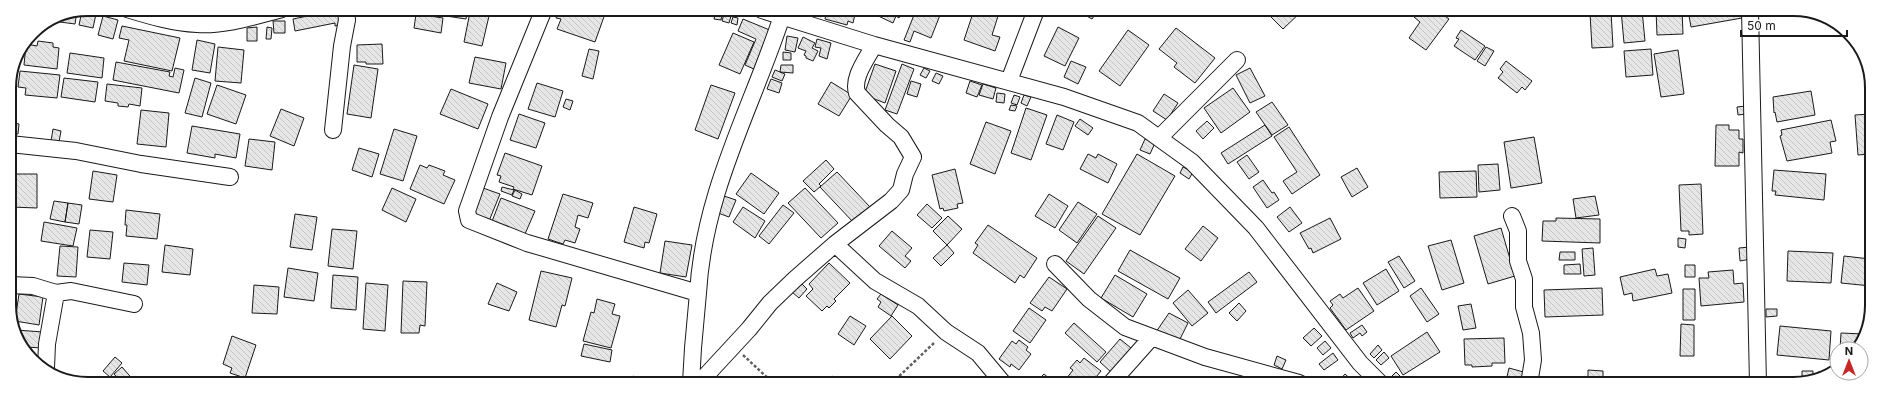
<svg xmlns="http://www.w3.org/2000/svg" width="1881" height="393" font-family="Inter,sans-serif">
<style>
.building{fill:url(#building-back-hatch);stroke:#1a1a1a}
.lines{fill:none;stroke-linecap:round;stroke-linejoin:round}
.minor-casing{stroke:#1a1a1a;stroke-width:18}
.path{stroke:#5f5f5f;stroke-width:2.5;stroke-dasharray:3 2;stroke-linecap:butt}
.minor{stroke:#fff;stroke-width:16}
.rim{fill:none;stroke:#1a1a1a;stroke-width:2}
</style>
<defs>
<pattern id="building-back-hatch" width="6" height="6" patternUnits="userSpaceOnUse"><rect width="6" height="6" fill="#e6e6e6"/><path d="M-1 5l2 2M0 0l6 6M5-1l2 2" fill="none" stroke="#c5c5c5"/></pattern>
</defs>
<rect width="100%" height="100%" fill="#fff"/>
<path class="building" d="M342 9 345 24 335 26V23L295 31 293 19Z
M350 9H381V15H350Z
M447 9H468L466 19 446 16Z
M559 9 606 11 595 42 557 29 561 19 556 18Z
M716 10 723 11 721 20 714 19Z
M813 10H825L821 17 811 12Z
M827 10H856L853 23 848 21 847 25 825 19Z
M874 10H903L899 18 896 16 893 23 872 13Z
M916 10H942L931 38 914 31 910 42 904 40Z
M974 10H1000L992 35 1000 37 995 51 964 40Z
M1076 10H1098L1092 19Z
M1268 10H1303L1283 29 1266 12Z
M1416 10H1437L1449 19 1426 50 1409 38 1420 22 1414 17 1418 11Z
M1621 10H1642L1645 41 1624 43Z
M1656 10H1682L1683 34 1657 35Z
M1688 10H1741L1742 18 1691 27Z
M77 11 75 24 60 22 61 14Z
M82 11 96 14 93 28 79 25Z
M470 12 489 16 482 46 464 42Z
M1611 12 1613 47 1592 48 1590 13Z
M416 14 443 18 441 33 414 28Z
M724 14 731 16 729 23 722 21Z
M103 16 118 20 113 39 98 35Z
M733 17 738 18 737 25 731 23Z
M743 19 772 31 756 70 745 65 756 39 738 31Z
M273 21H285V33H274Z
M122 26 180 38 172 71 124 61 129 40 119 38Z
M257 27V41H247V28Z
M267 27 272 28 271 39H266Z
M1058 27 1079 38 1065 66 1044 56Z
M1176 28 1215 58 1195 83 1174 67 1177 63 1159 49Z
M1128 30 1149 45 1120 86 1099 71Z
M1461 30 1485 46 1475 60 1454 46 1459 39 1456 38Z
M733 33 754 42 740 74 719 65Z
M787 36 798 38 795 52 785 50Z
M803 37 815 43 812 48 818 51 813 61 806 58V56L804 55 806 51 798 48Z
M817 39 831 43 827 59 819 56 821 48 815 47Z
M197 40 215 44 210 73 192 70Z
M38 41 53 43V47L59 48 57 69 24 65 26 44 37 46Z
M382 44 383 64H366V62H357V45Z
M218 47 244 50 241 83 215 81Z
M1486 47 1494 51 1485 66 1477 61Z
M589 49 599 51 593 79 582 76Z
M1651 49 1653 75 1626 77 1624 51Z
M1678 50 1684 94 1661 97 1654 54Z
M783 52 791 53V60H783Z
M70 53 104 58 102 78 67 73Z
M475 57 506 63 501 89 469 83Z
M1071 61 1086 67 1078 84 1064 77Z
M1506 61 1532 81 1525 90 1522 87 1517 93 1498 78 1503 72 1500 69Z
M116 62 170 72 169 76 173 77 175 68 184 70 179 93 113 80Z
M875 64 896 71 885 103 864 95Z
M902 64 914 69 897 114 885 110Z
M354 65 378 69 371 118 347 114Z
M781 65H793V73L780 72Z
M924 68 930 71 926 78 920 75Z
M1250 68 1265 96 1250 103 1236 75Z
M775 70 785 74 782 81 772 77Z
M20 71 60 75 57 98 25 95 26 88 18 87Z
M936 73 943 76 939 84 932 81Z
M64 78 98 82 95 102 61 97Z
M195 78 211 83 202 117 185 113Z
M771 79 782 83 779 93 767 89Z
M911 81 921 84 917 97 907 94Z
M970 81 982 85 977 97 966 93Z
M831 82 852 95 839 116 818 104Z
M537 83 563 91 555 117 528 109Z
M107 84 142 88 140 106 129 104 128 107 118 106V103L105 101Z
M983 84 996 88 993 99 979 95Z
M217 85 246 95 236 124 207 114Z
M711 85 735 93 718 139 695 130Z
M1233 88 1250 112 1221 133 1204 108Z
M451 89 488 104 478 129 440 114Z
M9 91H13L12 99 9 98Z
M1811 91 1815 115 1777 122 1775 112 1774 113 1773 97Z
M997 93 1005 94 1004 103 996 102Z
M1164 94 1178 103 1167 120 1153 111Z
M1014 95 1020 97 1017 105 1011 103Z
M1024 95 1031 97 1027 106 1021 103Z
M566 99 573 101 570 110 563 107Z
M1272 102 1288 125 1272 135 1256 112Z
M1011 105 1017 106 1015 111 1009 110Z
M1746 106V114L1738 115 1737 107Z
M1026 108 1047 115 1031 160 1011 153Z
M281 109 304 118 294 146 270 136Z
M141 110 169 113 166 147 137 144Z
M519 114 545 123 536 148 510 140Z
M1870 114V154L1858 155 1855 115Z
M1057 115 1074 122 1063 150 1046 144Z
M1080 119 1093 128 1088 135 1075 126Z
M1831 120 1836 141 1830 142 1832 153 1787 161 1780 136 1782 135 1781 130Z
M1207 121 1214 128 1203 139 1196 131Z
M10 122 19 124 18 134 9 133Z
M986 122 1011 131 995 174 970 164Z
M1265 125 1272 136 1228 164 1221 153Z
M1716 125H1729V130H1739V139H1743V153L1739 152V166H1715Z
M192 126 240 134 236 158 215 154V158L187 153Z
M1289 127 1320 175 1292 194 1283 181 1297 172 1274 137Z
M53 129 61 131 59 142 51 141Z
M394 129 417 136 403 181 380 174Z
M1534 137 1542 183 1511 188 1504 142Z
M249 139 275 142 272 170 245 166Z
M1145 139 1155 143 1150 154 1140 150Z
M359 148 379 154 372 177 352 170Z
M505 153 542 166 532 195 513 189 514 187 499 182 501 176 497 175Z
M1088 154 1096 158 1098 154 1117 164 1108 183 1080 169Z
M1137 154 1175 176 1140 235 1102 214Z
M1247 155 1259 172 1249 179 1237 162Z
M826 160 834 169 819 184 821 186 814 192 803 181Z
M1498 164 1500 190 1479 192 1478 165Z
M420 165 427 168 429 165 445 171 443 175 455 180 444 204 410 189Z
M1183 167 1193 172 1189 179 1180 173Z
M1357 168 1368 187 1352 197 1341 177Z
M955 169 963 203 957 204 958 208 944 211 943 208 940 209 932 175Z
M1774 170 1826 174 1824 200 1775 195 1776 191H1772Z
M93 171 117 175 113 202 89 199Z
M1476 171 1477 197 1440 198 1439 172Z
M837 172 870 207 853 222 820 187Z
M751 173 779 193 764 214 736 194Z
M12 174H37V208L11 207Z
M1263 180 1272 193 1274 192 1279 200 1267 208 1253 187Z
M1701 184 1703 234 1689 235V231H1681L1679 185Z
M502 187 514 190 512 195 501 191Z
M392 188 416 199 406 222 382 210Z
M483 188 500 194 487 226 471 220Z
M805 188 838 223 821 238 788 203Z
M515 190 522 194 520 199 512 196Z
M563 194 593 203 588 218 578 215 575 227 580 229 575 243 565 240 563 244 548 239Z
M1049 194 1068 206 1055 228 1035 216Z
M724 196 736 200 729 217 718 213Z
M1595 196 1599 215 1576 218 1573 199Z
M501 198 535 211 525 234 491 224Z
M54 201 68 203 65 222 50 219Z
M1078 202 1097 214 1077 243 1059 230Z
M68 203 82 205 79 224 65 222Z
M927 204 942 218 932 228 917 215Z
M783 205 794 213 769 244 759 236Z
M634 207 657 214 649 243 645 242 644 248 624 242Z
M743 207 765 221 755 238 733 222Z
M1290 207 1302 223 1289 232 1277 217Z
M126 210 160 214 157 239 126 236 127 225H125Z
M295 214 317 217 312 250 290 247Z
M948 216 962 229 947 245 933 231Z
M1098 216 1116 228 1084 274 1066 261Z
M1330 218 1341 239 1313 253 1311 248 1309 249 1300 233Z
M1556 218 1600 219V243L1542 241 1543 221H1556Z
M44 222 77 228 73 246 41 241Z
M988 225 1037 258 1024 278 1020 275 1015 283 973 253 978 245 975 243Z
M1203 226 1218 238 1201 261 1185 249Z
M1501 228 1515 276 1488 284 1474 236Z
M332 229 357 231 353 269 328 266Z
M90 230 113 232 110 259 87 257Z
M892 231 912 248 905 256 911 261 905 268 879 246Z
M1678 238 1686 239 1685 248 1678 247Z
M1451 240 1464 283 1442 290 1428 246Z
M665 241 692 245 686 277 660 273Z
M165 245 193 249 190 275 162 272Z
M947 245 954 253 941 266 933 258Z
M60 246 78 247 76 277 57 276Z
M1750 247 1751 259 1740 261 1739 248Z
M1593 248 1595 275 1584 276 1582 249Z
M1130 250 1180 278 1168 299 1118 271Z
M1788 251 1833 253 1831 283 1787 281Z
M1560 252H1575V260H1559Z
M1399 256 1415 281 1404 288 1388 262Z
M1844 256 1870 259 1871 286 1841 283Z
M124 263 149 265 147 285 122 282Z
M829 263 850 283 834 299 836 301 829 308 827 306 822 311 806 296 813 289 809 284Z
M1580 264 1581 274H1564V265Z
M1685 265H1695V277H1685Z
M288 268 318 273 314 301 284 297Z
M1386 269 1399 291 1377 305 1363 283Z
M1655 269 1657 276 1668 274 1672 293 1633 301 1632 293 1624 295 1620 277Z
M1733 270 1734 284 1743 283 1744 302 1701 306 1699 278H1709L1708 272Z
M541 271 572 278 565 306 562 305 556 327 529 320Z
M1249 272 1257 282 1216 313 1208 302Z
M333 275 358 277 356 310 331 308Z
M1115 275 1147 294 1133 317 1101 298Z
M1049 277 1067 289 1052 311 1045 307 1042 311 1030 303Z
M403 281 427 282 425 326 420 325 419 333H401Z
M800 282 807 289 799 298 792 292Z
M366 283 388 285 385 331 363 329Z
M497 283 517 292 509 311 488 304Z
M254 285 279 287 277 314 252 313Z
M1358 288 1374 311 1346 330 1330 308 1333 305 1330 301 1340 294 1343 298Z
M1421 288 1439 314 1427 322 1410 296Z
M1602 288 1603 315 1545 317 1544 290Z
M1683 289H1695V320H1683Z
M1188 290 1208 313 1192 326 1173 303Z
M19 294 43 297 39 325 15 321Z
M881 294 898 305 891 316 878 307 881 302 877 299Z
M597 299 615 304 612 314 620 316 611 348 583 341 591 312 594 313Z
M1239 303 1246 311 1237 321 1229 313Z
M1471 304 1476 328 1463 330 1458 306Z
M1029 308 1046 320 1030 343 1013 331Z
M1766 309H1777V316L1766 317Z
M1169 313 1188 323 1178 343 1156 332Z
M850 316 866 326 854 345 838 334Z
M892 316 912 336 890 359 870 339Z
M1074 323 1106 352 1097 362 1065 333Z
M1681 324 1694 325V356H1680Z
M1362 325 1367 332 1362 336 1360 333 1353 338 1350 333Z
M1780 326 1831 331 1829 360 1777 355Z
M1314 328 1322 336 1311 346 1303 338Z
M16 330 43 332 42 348 25 347Z
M1427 332 1440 352 1403 375 1391 356Z
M1841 333 1863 334 1854 349H1840Z
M232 336 256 345 245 378 230 373 232 368 223 364Z
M1504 338 1505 363H1492V366L1472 367V365H1465L1464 339Z
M1120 339 1131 348 1111 372 1100 362Z
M1019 340 1028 347 1026 350 1031 354 1019 370 1011 364 1010 367 999 359 1012 341 1016 344Z
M1325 341 1331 348 1323 355 1317 348Z
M584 344 612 350 610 362 581 356Z
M1378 345 1382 350 1374 358 1370 354Z
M1384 352 1389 358 1381 365 1376 360Z
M1333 353 1338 360 1324 370 1319 364Z
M1277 356 1286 360 1282 369 1274 365Z
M115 357 122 363 110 377 103 371Z
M1084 358 1101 371 1096 377 1100 380 1096 383H1063L1073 370 1070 368 1077 360 1080 363Z
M122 367 136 383H122L114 374Z
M1509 368 1527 373 1525 384 1506 381Z
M1588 370 1603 371V384H1588Z
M1802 371H1813V378L1807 380 1806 377H1802Z
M1396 372 1402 378 1396 384H1392L1388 380Z
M1818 372H1827L1818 376Z
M1044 374 1051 380 1048 383H1045L1039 379Z
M1345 374 1355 383 1354 384 1337 383Z
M1125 375 1130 379 1128 383H1115Z
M113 376 119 383H105Z
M633 376 645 383H629Z
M832 376 841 383H826Z
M1142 377 1150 383H1136Z
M1403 378 1408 383 1398 384Z
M748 379 753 383H744Z"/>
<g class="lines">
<defs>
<path id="minor" d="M127 9C150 16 173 23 197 24 225 26 255 16 282 9
M544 9 500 117 467 211 469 220 527 243 698 293C704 191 751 110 782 16
M762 10 874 45 1064 97 1138 123 1192 162 1256 228 1360 363 1381 384
M1750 10 1758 384
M1009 81 1036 10
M333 130 342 46 347 20 346 9
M1159 138 1237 60
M10 144 76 151 141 164 230 177
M1512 216 1518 231V261L1524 279V307L1531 333 1533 360 1529 384
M835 244 875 281 918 306 946 332 978 353 1003 383
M1055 264 1089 299 1125 327 1205 357 1299 383
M10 285 33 286 56 293 71 291 134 304
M46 368 47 344 56 293
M691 383 693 348 698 293
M699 383 749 329 770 303 795 279 835 244 891 201 901 190 905 174 913 157 901 137 887 125 857 93C852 77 867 59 874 45
M1111 383 1151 338"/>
</defs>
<use href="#minor" class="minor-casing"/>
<path class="path" d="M743 355 773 383
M892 383 935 342"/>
<use href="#minor" class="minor"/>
</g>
<path d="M0 0H1881V393H0ZM88 16H1793A72 72 0 0 1 1865 88V305A72 72 0 0 1 1793 377H88A72 72 0 0 1 16 305V88A72 72 0 0 1 88 16Z" fill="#fff" fill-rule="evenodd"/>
<path class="rim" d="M88 16H1793A72 72 0 0 1 1865 88V305A72 72 0 0 1 1793 377H88A72 72 0 0 1 16 305V88A72 72 0 0 1 88 16Z"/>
<g transform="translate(1849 361)"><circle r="19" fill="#ffffff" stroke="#a3a3a3"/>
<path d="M0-3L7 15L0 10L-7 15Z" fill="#c62828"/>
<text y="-6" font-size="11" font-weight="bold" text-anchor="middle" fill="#1a1a1a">N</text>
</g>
<path d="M1741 30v6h106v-6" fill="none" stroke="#1a1a1a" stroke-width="2"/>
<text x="1747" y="30" font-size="12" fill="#1a1a1a" stroke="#ffffff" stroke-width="3" paint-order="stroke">50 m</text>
</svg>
